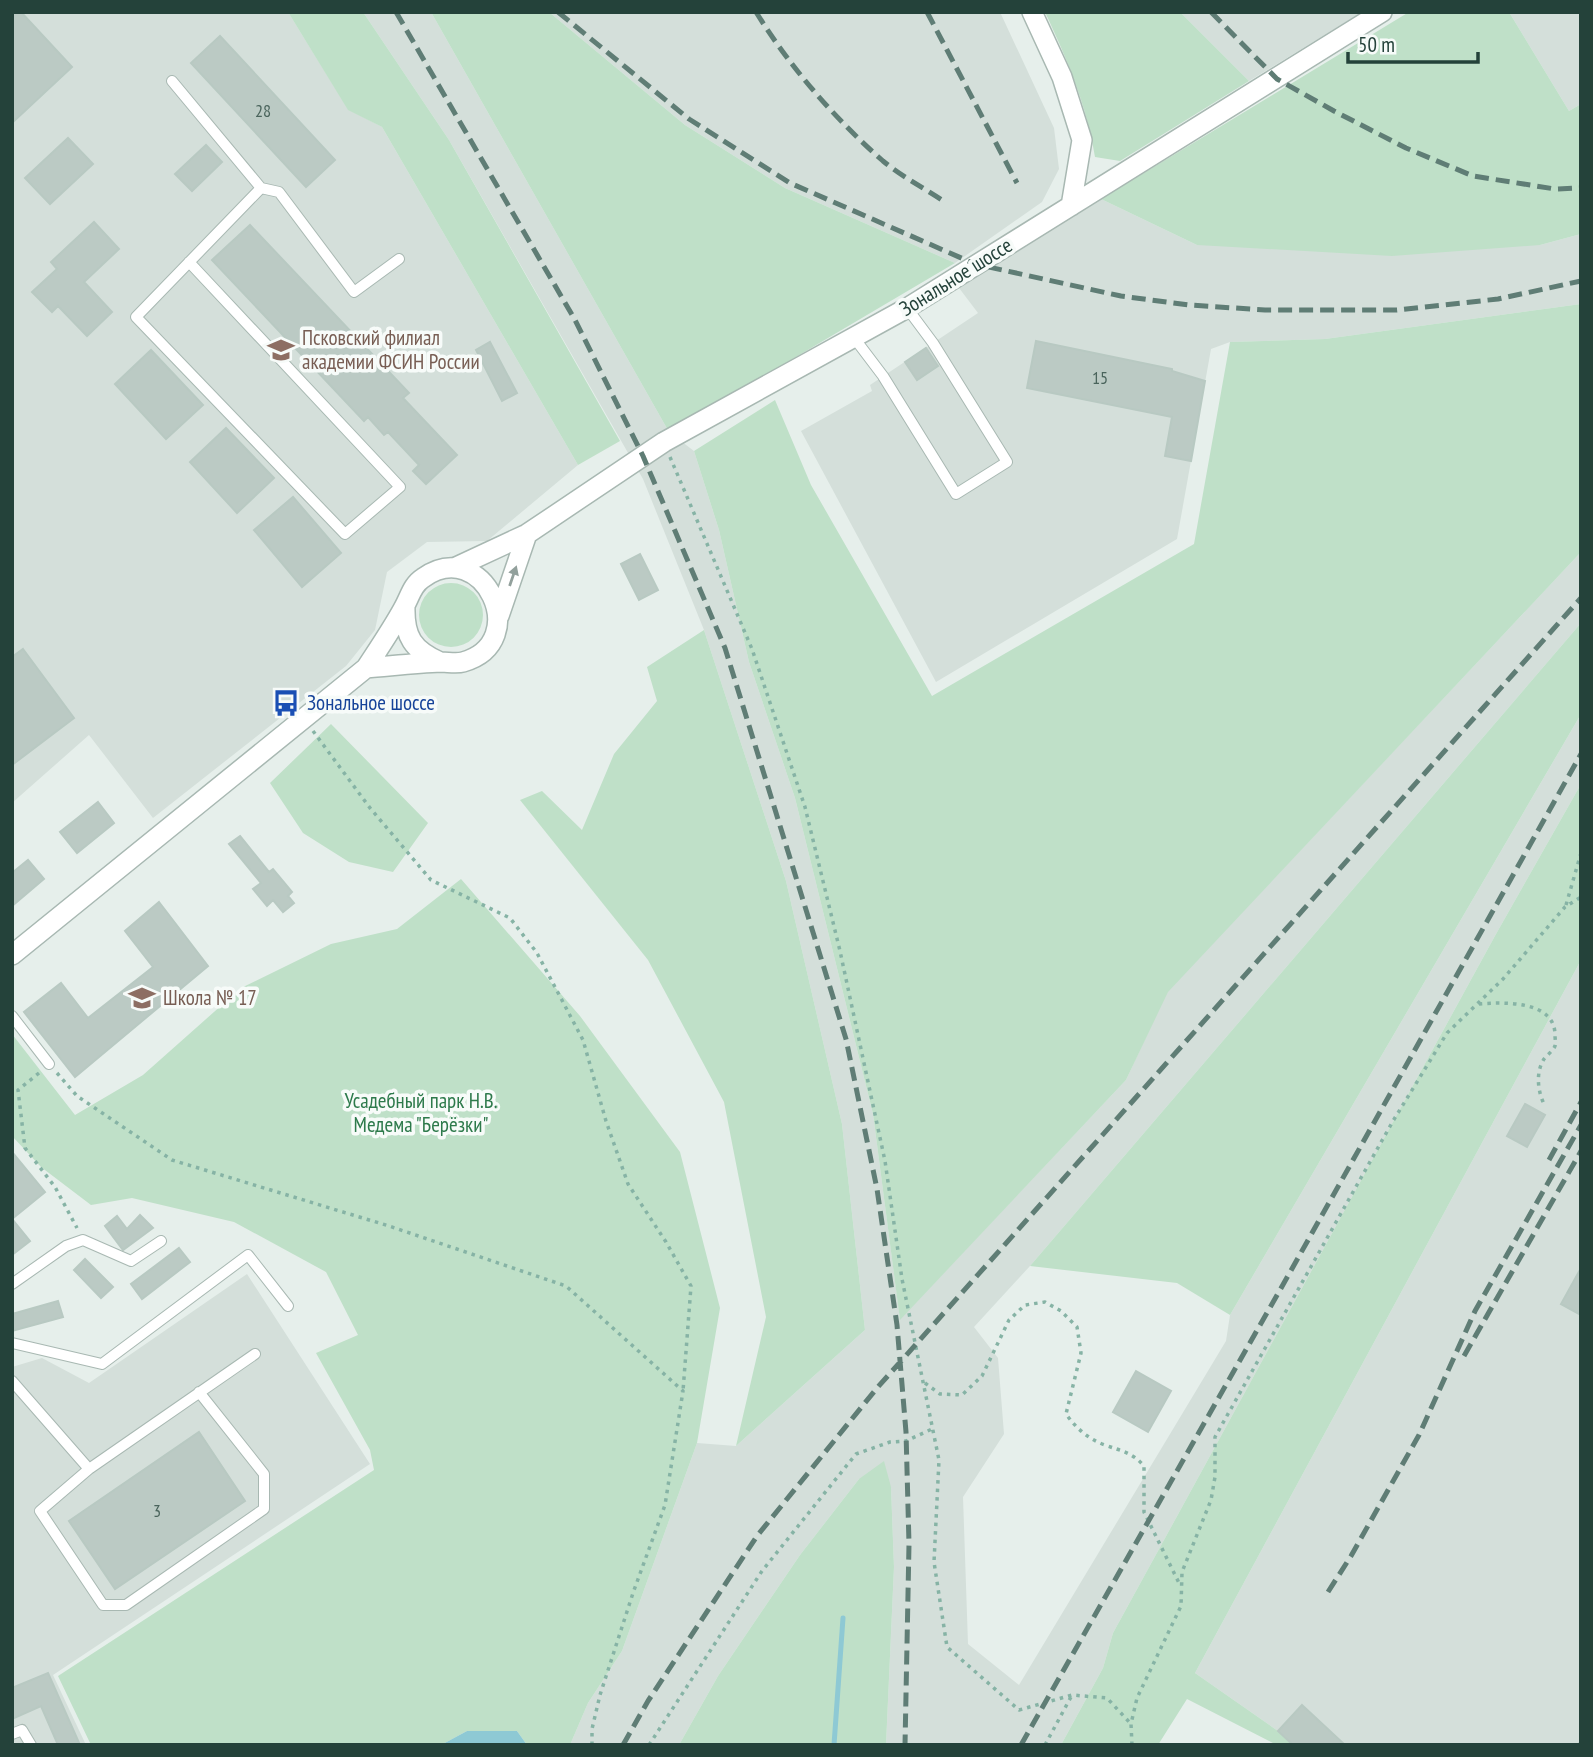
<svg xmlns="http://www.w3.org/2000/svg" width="1593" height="1757" font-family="'PT Sans Narrow',sans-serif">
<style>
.built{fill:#d4dfda}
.green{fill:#bfe0c8}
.water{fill:#8ec9d4}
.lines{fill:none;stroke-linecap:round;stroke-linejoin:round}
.stream{stroke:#8ec9d4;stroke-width:5}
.building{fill:#bbcac4;stroke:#b8c9c2;stroke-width:2}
.service-casing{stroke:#a8b8b2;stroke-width:12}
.minor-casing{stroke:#a8b8b2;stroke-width:22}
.path{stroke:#86b3a5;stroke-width:3.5;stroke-dasharray:3.5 5;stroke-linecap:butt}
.service{stroke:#fff;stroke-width:10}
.minor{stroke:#fff;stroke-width:19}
.rail{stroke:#5f7d75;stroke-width:5;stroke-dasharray:14 7;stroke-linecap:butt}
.oneway{fill:#92a09c}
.labels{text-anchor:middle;stroke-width:7;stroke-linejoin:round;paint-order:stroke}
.number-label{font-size:18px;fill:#4a645c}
.street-label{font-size:21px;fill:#24423a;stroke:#f7fbf9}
.education-label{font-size:21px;fill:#785e54;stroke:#f7fbf9;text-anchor:start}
.transit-label{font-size:21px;fill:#164399;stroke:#f7fbf9;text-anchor:start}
.park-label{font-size:21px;fill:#2d7a4b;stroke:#f7fbf9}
</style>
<rect width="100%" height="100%" fill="#e6efeb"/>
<path class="built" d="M12 12H288L348 109 382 127 578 465 487 541 427 542 387 572 375 630 346 666 153 818 89 735 12 803Z
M363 12H431L669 432 694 451 719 530 749 662 795 798 873 1114 900 1319 1126 1080 1167 992 1581 552V623L1030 1266 974 1327 998 1358 1004 1434 963 1497 968 1644 1019 1685 1226 1341 1230 1315 1581 714V784L1496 934 1113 1633 1103 1668 1061 1745H886L894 1567 891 1487 859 1479 800 1555 718 1676 679 1745H570L588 1703 622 1651 697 1443 736 1446 865 1330 842 1124 786 881 704 630 643 479 449 140Z
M549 12H1000L1054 128 1059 169 1042 202 955 263 785 188 685 125Z
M1180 12H1362L1249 81Z
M1509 12H1581V104L1569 111Z
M1101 199 1197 245H1540L1581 234V304L1325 339 1230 342 1211 349 1177 539 936 682 801 431 872 391 870 385 978 313 956 284Z
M1581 960V1745H1293L1278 1731 1195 1673Z
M247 1274 370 1464 53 1675 86 1745H12V1367L42 1358 89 1383Z"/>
<path class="green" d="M288 12H363L449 140 620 441 578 465 382 127 348 110Z
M431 12H549L685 125 785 188 955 263 669 432Z
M1045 12H1180L1249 81 1120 161 1095 157C1087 106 1067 59 1045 12Z
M1409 12H1509L1569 111 1581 104V234L1540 245 1392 256 1197 245 1101 199Z
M1581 304V552L1168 992 1126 1080 900 1320 873 1114 795 798 749 662 719 530 694 451 775 400 811 485 932 696 1194 544 1230 342 1325 339Z
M419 615a32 32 0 1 1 64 0a32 32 0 1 1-64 0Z
M1581 623V714L1230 1315 1177 1283 1030 1266Z
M704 630 786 881 842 1124 865 1330 736 1446 766 1317 724 1102 648 960 520 800 542 791 582 830 614 754 657 701 647 667Z
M331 724 428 823 393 872 349 862 303 833 270 783Z
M1581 784V960L1195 1673 1278 1731 1293 1745H1277L1187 1699 1158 1745H1061L1103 1668 1113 1633 1496 934Z
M461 879 580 1016 680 1152 720 1308 697 1443 622 1651 588 1703 570 1745H527L517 1731H467L441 1745H91L58 1676 374 1470 370 1450 316 1353 358 1335 326 1272 234 1222 132 1198 91 1205 41 1167 12 1136V1034L75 1115 143 1075 241 988 331 944 397 929Z
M884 1461 891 1487 894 1567 886 1745H679L718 1676 800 1555 859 1479Z"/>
<path class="water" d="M467 1731H517L527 1745H441Z"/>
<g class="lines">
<path class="stream" d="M834 1745 843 1618"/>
</g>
<path class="building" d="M12 12H21L72 67 12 123Z
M220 36 335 160 306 187 191 63Z
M68 138 93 164 50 204 25 178Z
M206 145 222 162 192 191 175 174Z
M94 222 119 249 84 282 112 312 87 336 58 306 52 312 32 292 57 269 51 262Z
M250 225 409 393 403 398 457 455 426 484 413 471 419 465 388 432 384 435 368 417 364 421 212 260Z
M1036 341 1172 369V371L1205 381 1191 461 1165 456 1172 417 1027 388Z
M490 342 517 393 502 401 476 350Z
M926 348 938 366 917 380 905 362Z
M151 350 203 405 166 439 115 384Z
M226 428 274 478 237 513 190 462Z
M293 497 341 553 302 587 254 530Z
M640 554 658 590 639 600 621 564Z
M23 649 74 718 12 765V657Z
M98 802 114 823 77 853 60 832Z
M240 836 269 872 273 869 292 892 288 896 294 903 283 912 273 900 267 906 253 889 261 883 229 844Z
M28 860 44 879 12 906V873Z
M159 902 208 966 75 1077 24 1012 61 983 88 1018 153 967 125 931Z
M1525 1104 1545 1115 1527 1147 1507 1136Z
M12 1152 45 1192 12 1219 30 1241 12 1255Z
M140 1215 153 1228 123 1250 105 1226 117 1216 127 1229Z
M179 1248 190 1262 142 1299 131 1284Z
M85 1259 113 1287 101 1298 74 1270Z
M1581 1268V1315L1561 1304Z
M58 1301 63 1317 12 1331V1314Z
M1136 1371 1171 1391 1148 1432 1113 1412Z
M199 1432 245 1501 115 1589 69 1521Z
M48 1673 80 1745H58L41 1706 12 1719V1688Z
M1302 1705 1345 1745H1293L1278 1731Z"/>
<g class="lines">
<defs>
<path id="service" d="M172 81 261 188 136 317 345 534 400 487 189 262
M261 188 279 192 354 292 399 259
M855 339 883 376 956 494 1007 462 933 343 907 308
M12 1016 49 1064
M12 1284 66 1246 83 1240 131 1261 161 1241
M12 1343 102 1364 248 1255 288 1306
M12 1381 89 1469 255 1354
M89 1469 40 1511 103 1605H126L264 1509V1474L199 1392
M12 1734 22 1730 31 1745"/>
<path id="minor" d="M1032 12 1062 77 1082 140 1071 206
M454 568 527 534 664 442 907 308 1382 12
M405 606C404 637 413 650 440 662
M499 616 527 534
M12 955 366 668C379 648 392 629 403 609 410 597 412 585 423 578 483 535 534 642 463 662 456 664 448 662 441 662 416 663 391 666 366 668"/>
</defs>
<use href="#service" class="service-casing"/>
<use href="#minor" class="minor-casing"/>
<path class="path" d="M670 457 752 649 805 807 840 951 885 1161 902 1279 939 1460 934 1562 947 1647 1019 1710 1072 1695 1107 1698 1131 1724
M313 731 370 808 431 880 510 918 537 953 583 1040 606 1121 628 1184 666 1242 691 1286 683 1391
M1566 905 1581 853
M1479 1004C1503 1002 1555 1000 1555 1035 1555 1039 1556 1043 1555 1046 1553 1051 1547 1055 1544 1059 1535 1073 1538 1093 1545 1106
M39 1073 18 1090 25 1148 55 1187 77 1228
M57 1073 77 1096 172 1160 389 1226 566 1286 683 1391 665 1505 633 1593 600 1695 592 1729V1745
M925 1383 940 1394 962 1395 982 1376 1009 1320 1025 1305 1045 1302 1061 1311 1077 1327 1081 1353 1066 1414C1076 1428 1088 1439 1105 1445 1121 1451 1132 1452 1144 1466V1512L1180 1585
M649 1745 762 1571 856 1454 890 1442 906 1441 932 1429
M1045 1745 1072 1695
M1132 1745 1131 1724 1137 1698 1181 1606 1182 1572 1211 1500 1215 1477V1437L1393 1121 1447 1033 1503 979 1565 907 1581 897"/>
<use href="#service" class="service"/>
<use href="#minor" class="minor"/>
<path class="rail" d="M396 12 575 320 643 456 725 648 846 1039 877 1189 897 1325 906 1432 909 1544 905 1745
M558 12 689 119 790 183 975 264 1121 296 1189 305 1265 310H1397L1498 299 1581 281
M756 12C790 67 834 118 883 161 901 176 922 187 942 200
M927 12 1017 183
M1211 12 1277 79 1334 111 1406 148 1473 176 1555 189 1581 188
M1549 1160 1581 1102
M1464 1356 1581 1151
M1328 1592 1351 1556 1419 1435 1475 1311 1581 1125
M623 1745 648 1701 757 1536 877 1388 1581 598
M1021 1745 1280 1290 1581 754
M1580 1745 1581 1744"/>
</g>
<defs><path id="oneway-solid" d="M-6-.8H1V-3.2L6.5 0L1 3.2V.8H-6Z" transform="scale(1.75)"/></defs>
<use class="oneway" href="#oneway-solid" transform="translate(513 576) rotate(-71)"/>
<defs>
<symbol id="university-bare" viewBox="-9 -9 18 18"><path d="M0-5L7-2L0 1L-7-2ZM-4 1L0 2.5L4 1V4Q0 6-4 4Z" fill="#8d6e63" stroke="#f7fbf9" stroke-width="2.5" paint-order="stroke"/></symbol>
<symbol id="bus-bare" viewBox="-9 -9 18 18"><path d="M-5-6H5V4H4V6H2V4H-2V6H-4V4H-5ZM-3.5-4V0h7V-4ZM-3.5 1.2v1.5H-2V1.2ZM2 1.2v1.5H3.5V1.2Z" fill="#1a4fb4" stroke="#f7fbf9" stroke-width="2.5" paint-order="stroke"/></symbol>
<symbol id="school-bare" viewBox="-9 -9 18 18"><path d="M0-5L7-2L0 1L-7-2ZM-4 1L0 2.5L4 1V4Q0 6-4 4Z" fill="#8d6e63" stroke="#f7fbf9" stroke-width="2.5" paint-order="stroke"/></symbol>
</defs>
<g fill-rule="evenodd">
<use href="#university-bare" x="262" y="331" width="38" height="38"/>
<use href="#bus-bare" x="267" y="684" width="38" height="38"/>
<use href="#school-bare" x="123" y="979" width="38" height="38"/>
</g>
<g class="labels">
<g class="number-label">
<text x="263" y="117">28</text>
<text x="1100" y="384">15</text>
<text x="157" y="1517">3</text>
</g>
<g class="street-label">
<text transform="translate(956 277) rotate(-32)" y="7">Зональное шоссе</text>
</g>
<g class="education-label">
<text x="302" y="345">Псковский филиал<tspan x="302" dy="24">академии ФСИН России</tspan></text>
<text x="163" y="1005">Школа № 17</text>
</g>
<g class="transit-label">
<text x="307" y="710">Зональное шоссе</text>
</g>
<g class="park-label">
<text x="421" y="1108">Усадебный парк Н.В.<tspan x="421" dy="24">Медема "Берёзки"</tspan></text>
</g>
</g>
<rect width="1593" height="1757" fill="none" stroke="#24423a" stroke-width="28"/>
<path d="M1348 52v10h130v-10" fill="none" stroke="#24423a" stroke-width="3.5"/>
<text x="1358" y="52" font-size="21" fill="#24423a" stroke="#f7fbf9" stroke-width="5" paint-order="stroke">50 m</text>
</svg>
